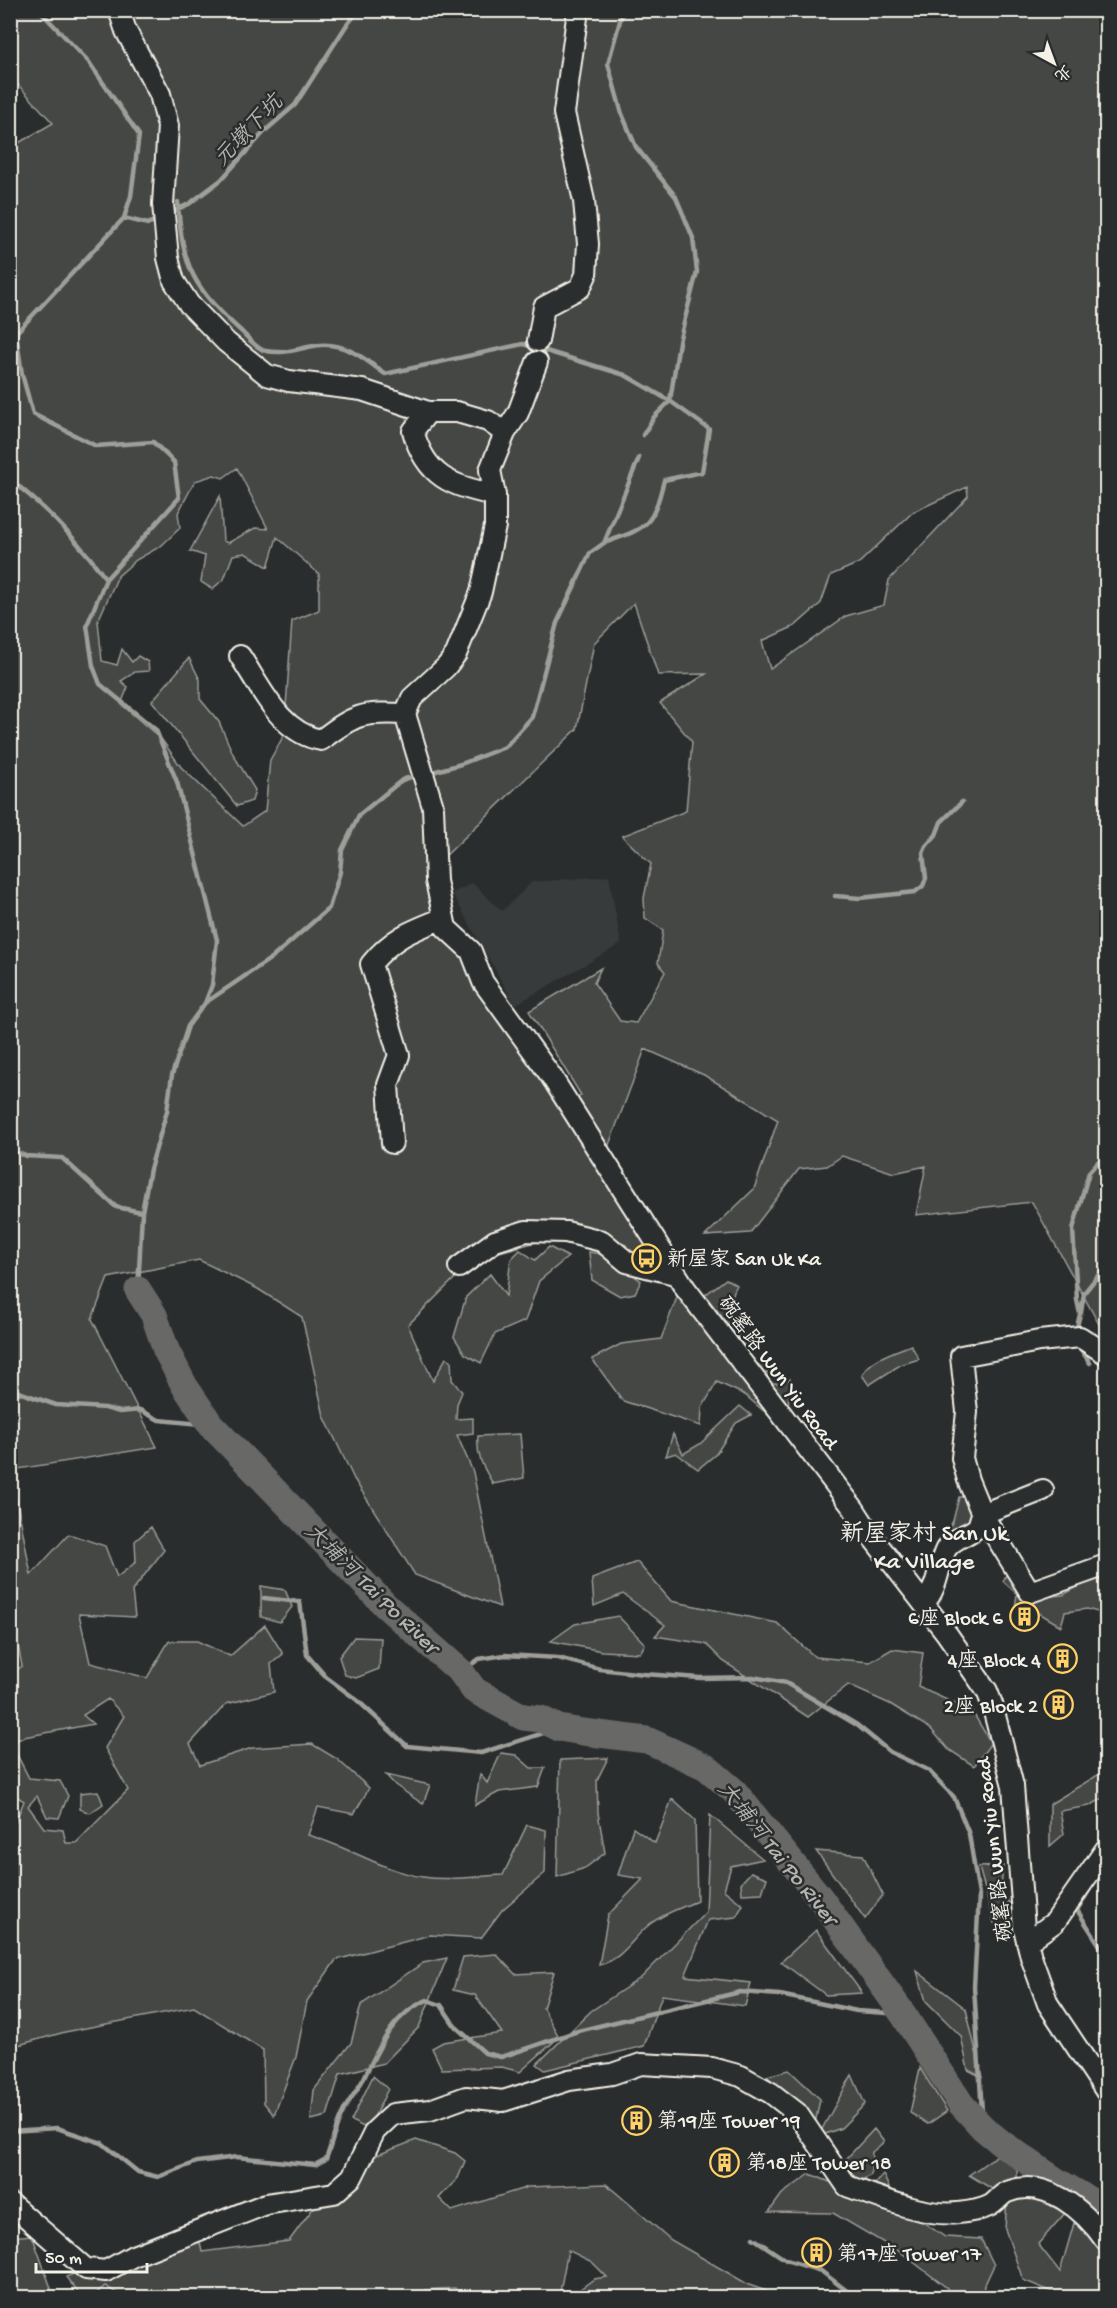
<svg xmlns="http://www.w3.org/2000/svg" width="1117" height="2308" font-family="'Gochi Hand','LXGW WenKai TC',sans-serif">
<style>
.built{fill:#373a3a}
.green{fill:#444645;stroke:#9c9c96;stroke-width:1.5;fill-rule:evenodd}
.lines{fill:none;stroke-linecap:round;stroke-linejoin:round}
.stream{stroke:#9f9f9a;stroke-width:4.5}
.river{stroke:#676866;stroke-width:27}
.minor-casing{stroke:#f4f1e8;stroke-width:24}
.minor{stroke:#2a2d2e;stroke-width:20}
.labels{text-anchor:middle;stroke-width:5;stroke-linejoin:round;paint-order:stroke}
.poi-label{font-size:21px;fill:#f4f1e8;stroke:#2a2d2e;text-anchor:start}
.street-label{font-size:21px;fill:#f4f1e8;stroke:#2a2d2e}
.water-label{font-size:22px;font-style:italic;fill:#b5b3ae;stroke:#2a2d2e}
.quarter-label{font-size:24px;fill:#f4f1e8;stroke:#2a2d2e}
</style>
<rect width="100%" height="100%" fill="#2a2d2e"/>
<filter id="ink" filterUnits="userSpaceOnUse"><feTurbulence type="fractalNoise" baseFrequency=".0167" numOctaves="2"/><feDisplacementMap in="SourceGraphic" scale="12" xChannelSelector="R" yChannelSelector="G"/><feConvolveMatrix kernelMatrix="1 2 1 2 8 2 1 2 1" color-interpolation-filters="sRGB"/></filter>
<g filter="url(#ink)">
<path class="built" d="M609 876 621 944 515 1005 452 893 472 883 502 911 532 882Z"/>
<path class="green" d="M11 11H1106V1337L1032 1202 916 1215 926 1166 894 1173 842 1156 827 1166 799 1169 750 1233 705 1236 754 1189 778 1120 704 1075 645 1049 604 1158 635 1229 654 1226 671 1250 629 1254 626 1245 573 1232 474 1259 408 1325 433 1381 446 1358 451 1360 452 1380 462 1392 457 1404 456 1419 473 1418V1433L457 1435 473 1472 500 1607 415 1575 354 1479 324 1416 302 1317 258 1289 199 1260 108 1278 92 1319 157 1447 11 1470 31 1575 69 1534 105 1546 117 1577 136 1562 135 1541 151 1527 164 1550 132 1591 135 1617 79 1614 90 1663 147 1678 169 1641H197L230 1656 265 1625 283 1654 271 1664 274 1692 226 1704 190 1744 200 1765 252 1748 312 1744 337 1759 369 1788 354 1814 318 1807 308 1835C347 1846 383 1871 423 1877 448 1881 477 1876 503 1875L527 1825 546 1830 545 1873 502 1910 481 1938 430 1935 336 1960 307 2001 296 2057 274 2115 264 2103 263 2050 194 2007 65 2032 11 2047V1833L24 1801 10 1792 11 1675 22 1666 10 1603V148L53 123 11 77ZM237 468 268 529 255 528 228 543 223 541 220 496 190 551 205 556 201 582 212 589 224 579 233 555 245 553 268 567 277 537 319 574V610L292 621 284 735 270 760 265 811 243 826 181 767 162 740 121 704 128 687 121 681 135 672 149 671 148 662 138 656 132 662 122 649 117 665 102 661 98 621 118 576 136 560 161 546 180 528 178 513 195 481 214 475 223 478ZM967 487 968 496 889 580 884 605 846 616 770 669 762 641 795 626 821 603 831 575 859 563 913 512ZM634 603 658 675 706 674 660 703 692 742 686 811 622 836 651 864 644 898 645 918 663 930 658 963 665 972 636 1023 620 1021 594 983 601 968 529 1011 581 1095 559 1110 523 1029 449 920 437 864 577 729 594 643ZM108 1699 124 1716 105 1748 128 1790 76 1843H66L63 1830 44 1828 28 1806 37 1796 47 1817 59 1818 68 1796 60 1781 29 1778 11 1743 24 1737 93 1724 83 1715Z
M189 658 200 680V699L219 722 233 754 255 790 252 801 237 806 152 701Z
M549 1247 568 1257 539 1281 525 1321 495 1334 481 1363 465 1354 454 1337 466 1297 490 1274 506 1296 511 1259 520 1250 535 1260Z
M589 1252 608 1255 641 1281 635 1293 620 1296 592 1280Z
M726 1279 737 1285C721 1313 739 1326 756 1349L748 1351 705 1295Z
M679 1292 751 1365 764 1364 770 1383H779L790 1379 788 1409 772 1418 745 1395 717 1382 702 1408 701 1426 623 1401 592 1359 621 1344 661 1339Z
M911 1345 919 1359 900 1365 869 1385 862 1375C871 1358 894 1352 911 1345Z
M740 1406 751 1415 736 1423 716 1454 698 1469 676 1453 666 1456 673 1434 683 1454 700 1444Z
M520 1434 524 1478 493 1484C483 1467 476 1456 478 1436Z
M987 1496 996 1518 978 1542 951 1552 942 1540 953 1521 959 1497Z
M637 1562 671 1601 777 1623 815 1657 870 1662 892 1649 923 1653 918 1687 972 1711 991 1743 974 1766 948 1749 931 1729 890 1704 848 1685 808 1717 723 1661 706 1644 655 1636 665 1625 623 1594 594 1606 592 1579Z
M1106 1571V1610L1101 1613 1087 1609 1065 1612 1061 1626 1024 1604 1015 1608 1017 1594 1003 1581 1008 1572 1030 1598 1063 1595Z
M261 1586 285 1590 292 1607 280 1622 261 1617Z
M618 1616 645 1644 640 1653 602 1651 551 1641 575 1624Z
M354 1637 381 1638 379 1669 356 1678 345 1675 339 1657Z
M501 1753 516 1755 531 1768H545L538 1787 499 1792 475 1805 480 1774 487 1783Z
M608 1758 597 1780 598 1813 605 1853 585 1868 557 1877 560 1760Z
M1106 1770V1797L1089 1806 1060 1811 1064 1834 1050 1846V1804Z
M386 1775 430 1785 423 1804 395 1785Z
M98 1791 103 1804 90 1813 80 1809V1793Z
M672 1799 695 1820 697 1901C681 1908 664 1913 650 1924 631 1939 624 1959 599 1965L608 1915 643 1879 618 1875 633 1828 655 1843Z
M710 1815 763 1859 731 1866 724 1890 743 1905 736 1917 708 1920 685 1976 751 1983 745 2006 662 1995 644 2046 545 2070 537 2064 591 2011 642 1977 706 1912Z
M816 1851 863 1855 883 1895 865 1919Z
M1003 1866 1001 1891 1012 1907 1002 1929 994 1923 979 1867Z
M751 1872 767 1878 762 1893 742 1894 741 1883Z
M816 1930 862 1993 826 1995 781 1962Z
M496 1954 515 1974 554 1972 543 2008 559 2037 520 2072 502 2067 442 2069 432 2048 443 2042 502 2033 475 1995 453 1990 463 1957Z
M447 1958 419 2027 384 2063 340 2074 327 2116 311 2120 314 2090 351 2043 361 2005 423 1963Z
M917 1971 966 2009 982 2077 968 2070 961 2036 926 2001Z
M920 2068 947 2111 928 2124 910 2113Z
M789 2070 820 2099 815 2124 767 2076Z
M852 2075 865 2104 841 2128 820 2136 822 2129Z
M373 2076 388 2089 368 2129 351 2121Z
M874 2129 884 2142 872 2152 871 2175 862 2180 848 2176 847 2158Z
M416 2140 455 2153 465 2161 458 2178 439 2198 452 2211 528 2187 606 2184 671 2240 749 2285 766 2291 772 2297H581L576 2292 594 2279 607 2277 592 2262 568 2250 559 2297H460L455 2288 425 2290 432 2298H125L105 2286 92 2297 82 2298 66 2277 127 2253 170 2251 173 2228 195 2220 202 2252 289 2241 317 2203 367 2159Z
M996 2156H1017V2190L1066 2212 1038 2244 1060 2272 1074 2223 1106 2238V2297H1065L1023 2280 1005 2229 1007 2198 969 2175Z
M810 2174 865 2196 883 2174 896 2204 945 2237 981 2239 994 2265 979 2297H949L947 2288 903 2254 833 2213 769 2212 782 2194Z
M32 2235 51 2288 48 2297H11V2237Z"/>
<g class="lines">
<path class="stream" d="M39 10 88 61 139 135 131 196 124 218 16 333 22 374 33 414 96 446 153 442 174 462 179 498 106 579 87 625 93 666 100 684 156 730 177 782 217 940 212 985 205 1003
M623 10 608 64 622 114 636 147 676 197 693 238 697 272 679 342 670 401 654 417 643 435
M178 202C182 267 193 288 242 332 248 338 258 350 266 351 286 355 301 347 320 345 347 343 365 359 385 374L523 344 625 375 670 401 709 429 702 472 664 480C652 527 649 527 604 543
M169 213 189 204 221 180 265 131 295 105 346 26 359 10
M124 218 148 224 159 218
M10 479C47 509 79 541 106 579
M429 773 461 764 505 747 532 717 557 623 590 553 604 543 639 458
M835 896 860 898 915 892 923 886 926 878 923 853 926 846 936 835 941 822 962 802
M10 1150 26 1156 62 1158 116 1207 142 1212
M138 1290 142 1212 150 1169 167 1111 172 1075 188 1026 205 1003 273 957 329 908 340 872 342 850 359 815 402 780 417 775
M1081 1313 1084 1293 1105 1267 1106 1261
M1076 1331 1080 1314 1077 1300 1073 1229 1089 1172 1106 1153
M1078 1345 1090 1363
M10 1389 56 1405 105 1408 120 1412 140 1410 159 1420 211 1425
M264 1598 300 1602 307 1655 326 1677 357 1700 407 1746 481 1753 559 1728
M461 1672 479 1659 505 1655 558 1658 600 1669 644 1674 700 1678 753 1677 786 1683 857 1725 890 1752 928 1770 954 1797 969 1834 979 1895 974 1987 983 2128
M1091 1887 1077 1910 1106 1955
M10 2131 57 2128 102 2143 138 2172 158 2177 197 2162 237 2157 315 2165 326 2159C332 2143 336 2125 344 2110 350 2099 358 2089 364 2078 379 2047 393 2014 427 2000L441 2005 455 2026 485 2053 501 2057 578 2031 740 1992 780 1995 857 2011 903 2014
M753 2238 786 2260 821 2271 856 2298"/>
<path class="river" d="M138 1290 154 1315 166 1350 184 1385 211 1425 386 1606 461 1672 474 1690 523 1717 541 1719 559 1728 583 1732 647 1740 706 1767 734 1791 821 1899 903 2014 961 2104 983 2128 1004 2145 1055 2180 1106 2210"/>
<defs>
<path id="minor" d="M119 10 126 31 160 94 168 126 163 204 168 258 174 281 189 304 226 342 267 375 289 381 362 390 428 412H457L488 421 505 433 490 470 495 495V526L481 592 456 654 446 667 412 698 405 714 433 807 436 881 446 928 471 951 483 982 551 1076 685 1288 854 1509 872 1537 947 1634 987 1691 992 1704 1013 1786 1024 1928 1031 1957 1048 2004 1106 2091
M538 341 544 307 580 288 586 275 588 244 584 201 564 113 578 10
M428 412 413 431C426 477 451 486 495 495
M505 433 518 413 537 362
M240 656C262 689 280 733 321 740 355 714 362 712 405 714
M392 1143 388 1085 399 1055 371 964C393 937 413 930 444 918
M459 1267 495 1241 526 1231 566 1232 602 1241 627 1262 675 1274
M1106 1354 1080 1337 1039 1341 961 1356 967 1412 962 1458 968 1480 982 1514 1030 1592 1106 1565
M982 1514 1043 1490
M924 1603C939 1587 938 1564 946 1549 953 1538 968 1535 978 1527L982 1514
M1027 1942 1055 1922 1106 1849
M10 2203 86 2269 106 2271 133 2256 266 2204 334 2193 352 2177 375 2131 393 2114 430 2110 466 2097 503 2101 569 2080 612 2074 641 2064 712 2068 741 2076 771 2093 797 2113 847 2186C878 2197 925 2217 958 2213 967 2212 981 2210 989 2206 996 2203 1000 2195 1007 2192 1046 2176 1085 2211 1106 2241"/>
</defs>
<use href="#minor" class="minor-casing"/>
<use href="#minor" class="minor"/>
</g>
</g>
<defs>
<symbol id="bus-ring" viewBox="-11 -11 22 22"><circle r="9.5" fill="#2a2d2e" stroke="#ffd166" stroke-width="1.5"/><path d="M-5-6H5V4H4V6H2V4H-2V6H-4V4H-5ZM-3.5-4V0h7V-4ZM-3.5 1.2v1.5H-2V1.2ZM2 1.2v1.5H3.5V1.2Z" fill="#ffd166"/></symbol>
<symbol id="building-ring" viewBox="-11 -11 22 22"><circle r="9.5" fill="#2a2d2e" stroke="#ffd166" stroke-width="1.5"/><path d="M-4-6H4V6H1V3H-1V6H-4ZM-2.5-4.3h1.7v1.8h-1.7ZM.8-4.3h1.7v1.8H.8ZM-2.5-1h1.7V.8h-1.7ZM.8-1h1.7V.8H.8Z" fill="#ffd166"/></symbol>
</defs>
<g fill-rule="evenodd">
<use href="#bus-ring" x="630" y="1242" width="33" height="33"/>
<use href="#building-ring" x="1008" y="1600" width="33" height="33"/>
<use href="#building-ring" x="1046" y="1642" width="33" height="33"/>
<use href="#building-ring" x="1042" y="1688" width="33" height="33"/>
<use href="#building-ring" x="620" y="2104" width="33" height="33"/>
<use href="#building-ring" x="708" y="2146" width="33" height="33"/>
<use href="#building-ring" x="800" y="2236" width="33" height="33"/>
</g>
<g class="labels">
<g class="poi-label">
<text x="667" y="1265">新屋家 San Uk Ka</text>
<text x="1003" y="1624" text-anchor="end">6座 Block 6</text>
<text x="1041" y="1666" text-anchor="end">4座 Block 4</text>
<text x="1038" y="1712" text-anchor="end">2座 Block 2</text>
<text x="657" y="2127">第19座 Tower 19</text>
<text x="746" y="2169">第18座 Tower 18</text>
<text x="837" y="2260">第17座 Tower 17</text>
</g>
<g class="street-label">
<text transform="translate(779 1372) rotate(53)" y="7">碗窰路 Wun Yiu Road</text>
<text transform="translate(993 1850) rotate(-97)" y="7">碗窰路 Wun Yiu Road</text>
</g>
<g class="water-label">
<text transform="translate(247 129) rotate(-46)" y="8">元墩下坑</text>
<text transform="translate(373 1587) rotate(44)" y="8">大埔河 Tai Po River</text>
<text transform="translate(779 1852) rotate(51)" y="8">大埔河 Tai Po River</text>
</g>
<g class="quarter-label">
<text x="924" y="1540">新屋家村 San Uk<tspan x="924" dy="28">Ka Village</tspan></text>
</g>
</g>
<rect width="1117" height="2308" fill="none" stroke="#2a2d2e" stroke-width="36"/>
<rect x="18" y="18" width="1081" height="2272" fill="none" stroke="#f4f1e8" stroke-width="2" filter="url(#ink)"/>
<g transform="translate(1054 63) rotate(139)" stroke="#2a2d2e" stroke-width="4.5" paint-order="stroke">
<path d="M0-4.5L10 22L0 15L-10 22Z" fill="#f4f1e8"/>
<text y="-9" font-size="16" font-weight="bold" text-anchor="middle" fill="#f4f1e8">北</text>
</g>
<path d="M36 2263v9h111v-9" fill="none" stroke="#f4f1e8" stroke-width="3"/>
<text x="45" y="2263" font-size="18" fill="#f4f1e8" stroke="#2a2d2e" stroke-width="4.5" paint-order="stroke">50 m</text>
</svg>
